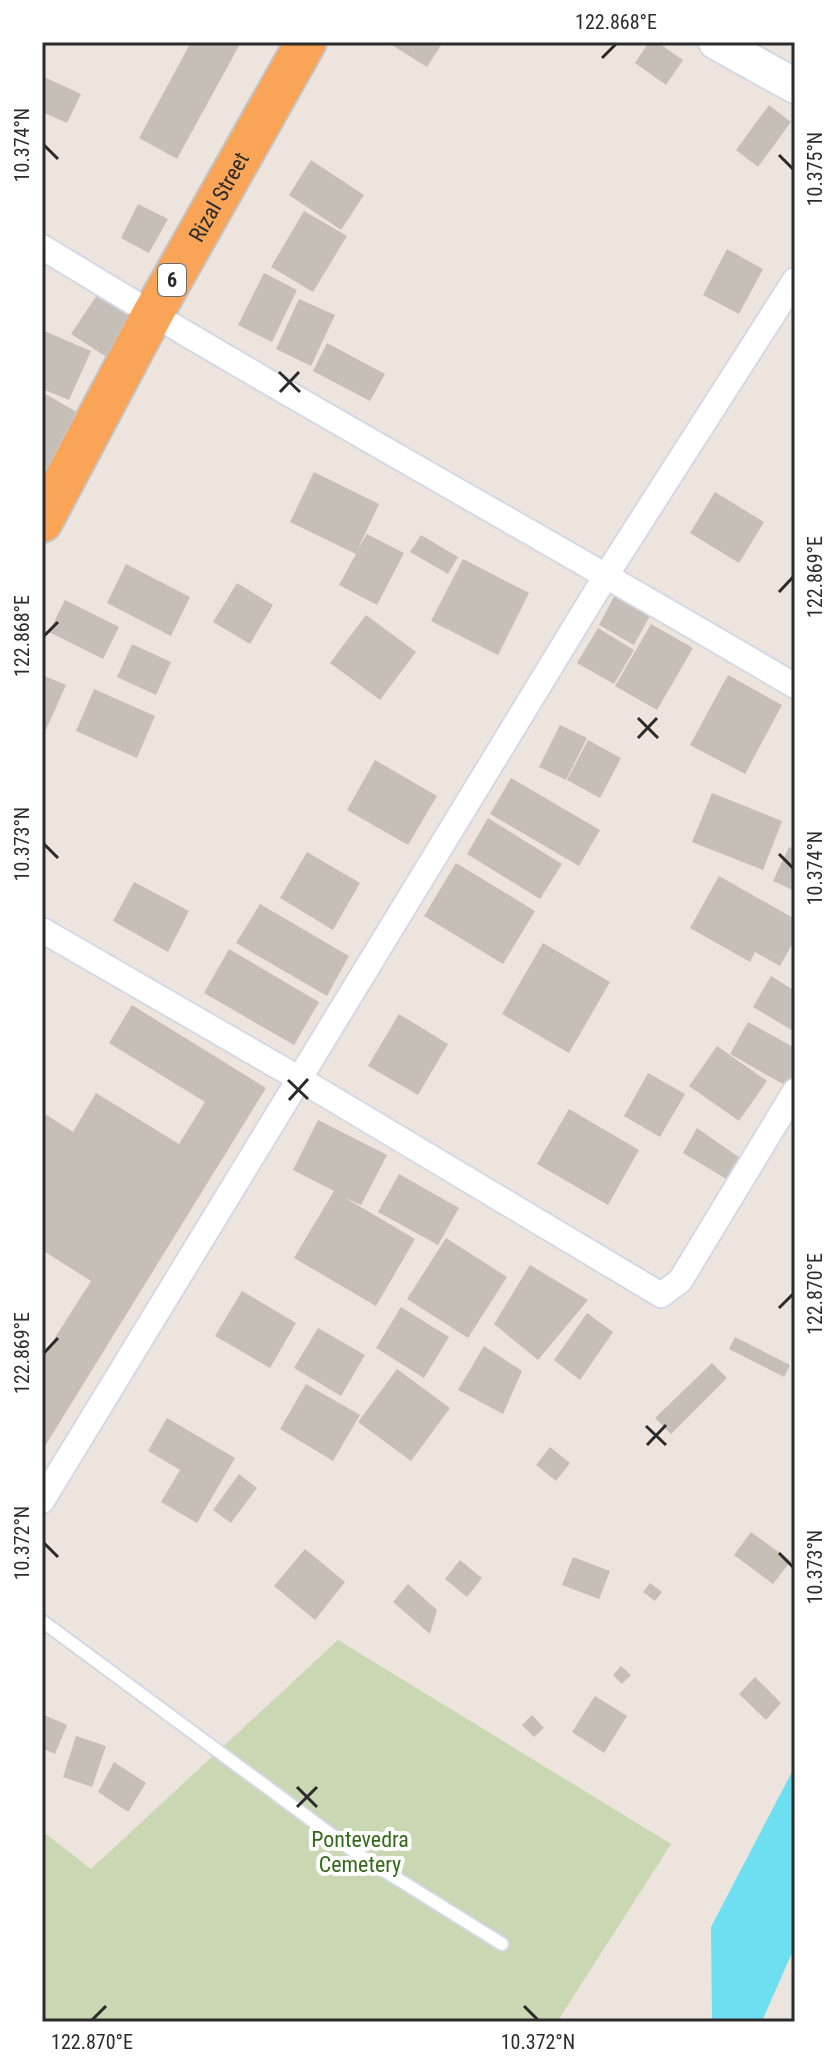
<svg xmlns="http://www.w3.org/2000/svg" width="837" height="2064" font-family="'Roboto Condensed',sans-serif">
<style>
.cemetery{fill:#c9d7b3}
.water{fill:#6edff1}
.building{fill:#c6bfb8}
.lines{fill:none;stroke-linecap:round;stroke-linejoin:round}
.service-casing{stroke:#d2d8e4;stroke-width:16}
.minor-casing{stroke:#d2d8e4;stroke-width:28}
.secondary-casing{stroke:#d2d8e4;stroke-width:38}
.trunk-casing{stroke:#c4c4c4;stroke-width:44}
.service{stroke:#fff;stroke-width:12}
.minor{stroke:#fff;stroke-width:24}
.secondary{stroke:#fff;stroke-width:34}
.trunk{stroke:#faa458;stroke-width:40}
.ticks{fill:none;stroke:#2b2b2b;stroke-width:3}
.labels{text-anchor:middle;stroke-width:8;stroke-linejoin:round;paint-order:stroke}
.shield{fill:#fff;stroke:#6b6b6b;stroke-width:2}
.shield-label{font-size:20px;font-weight:bold;fill:#2b2b2b}
.street-label{font-size:22px;fill:#2b2b2b;stroke:#fff}
.park-label{font-size:22px;fill:#346a19;stroke:#fff}
.neatline{fill:none;stroke:#2b2b2b;stroke-width:3}
.ticks-label{font-size:20px;text-anchor:middle;fill:#2b2b2b}
</style>
<rect width="100%" height="100%" fill="#ede4dd"/>
<path class="cemetery" d="M338 1640 671 1844 557 2022H42V1831L91 1869Z"/>
<path class="water" d="M795 1766V1946L763 2019 764 2022H712L711 1927Z"/>
<path class="building" d="M191 42H241L177 159 139 138Z
M387 42H443L427 67Z
M649 42H657L683 60 666 85 635 63Z
M42 76 81 94 67 123 42 112Z
M769 105 791 122 758 167 736 150Z
M311 160 364 195 341 230 289 195Z
M138 204 168 219 149 253 121 238Z
M304 211 347 236 313 292 271 267Z
M727 249 763 269 739 314 703 295Z
M264 273 297 290 272 342 238 325Z
M101 289 141 315 111 360 71 334Z
M299 299 335 315 311 366 276 349Z
M42 330 91 351 69 400 42 389Z
M327 343 385 374 370 401 313 371Z
M42 392 87 418 56 473 42 465Z
M314 472 379 504 358 549 367 534 404 553 377 605 339 585 356 554 290 522Z
M715 492 764 522 739 563 690 533Z
M421 535 458 557 448 574 410 552Z
M463 559 529 593 498 655 431 621Z
M126 564 190 597 171 636 107 603Z
M237 583 273 605 250 644 213 622Z
M619 587 655 607 634 645 599 625Z
M65 600 119 627 103 659 49 632Z
M366 615 416 652 380 700 330 663Z
M651 624 693 648 657 710 615 686Z
M598 628 634 650 614 684 577 663Z
M132 644 171 662 156 695 117 677Z
M42 675 66 685 44 734 42 733Z
M728 675 782 705 745 774 690 745Z
M94 689 155 716 137 758 76 731Z
M560 725 587 738 566 780 539 767Z
M588 740 621 758 600 798 567 780Z
M375 760 437 796 408 845 347 810Z
M511 778 600 830 579 866 490 814Z
M712 793 782 821 763 870 692 842Z
M488 818 562 864 540 899 467 854Z
M789 847 795 850V891L773 881Z
M307 852 360 883 333 930 280 898Z
M456 863 535 911 503 964 424 916Z
M719 876 795 919V939L780 966 755 952 750 962 690 928Z
M134 882 189 911 168 952 113 921Z
M260 904 349 956 327 996 236 943Z
M543 943 610 982 569 1053 502 1014Z
M229 949 319 1002 294 1045 204 993Z
M771 976 795 991V1032L753 1007Z
M132 1005 266 1088 42 1451V1358L91 1281 42 1250V1112L73 1132 96 1093 179 1144 205 1102 109 1043Z
M399 1014 448 1044 418 1095 368 1066Z
M748 1022 795 1048V1074L788 1087 730 1054Z
M717 1046 767 1081 739 1121 689 1086Z
M648 1073 685 1094 660 1137 624 1116Z
M569 1109 639 1150 608 1205 537 1164Z
M318 1120 387 1155 361 1205 344 1197 415 1239 376 1306 294 1258 334 1191 293 1170Z
M697 1128 740 1158 728 1180 683 1153Z
M399 1174 459 1208 438 1245 378 1212Z
M446 1238 507 1277 468 1338 407 1299Z
M530 1265 588 1300 538 1360 494 1324Z
M242 1291 296 1323 270 1368 215 1336Z
M401 1307 449 1337 424 1378 376 1348Z
M587 1313 613 1332 580 1380 554 1360Z
M318 1328 365 1355 341 1396 294 1368Z
M735 1337 790 1365 784 1377 729 1349Z
M484 1346 522 1371 503 1414 458 1390Z
M712 1363 727 1378 671 1434 655 1418Z
M397 1369 450 1408 411 1461 358 1422Z
M306 1384 360 1415 333 1461 280 1429Z
M167 1418 235 1458 197 1523 161 1502 180 1470 148 1451Z
M550 1447 570 1463 556 1481 536 1465Z
M239 1474 257 1488 231 1523 213 1510Z
M751 1532 791 1561 773 1584 734 1555Z
M305 1549 345 1582 315 1620 274 1586Z
M573 1557 610 1571 599 1599 562 1585Z
M460 1560 482 1578 467 1597 445 1579Z
M650 1583 662 1592 655 1601 643 1592Z
M408 1584 437 1610 430 1634 393 1602Z
M621 1666 631 1675 622 1684 613 1675Z
M755 1677 781 1703 766 1720 739 1694Z
M595 1696 627 1716 604 1753 572 1732Z
M42 1714 67 1725 55 1754 42 1748Z
M532 1715 544 1728 534 1737 522 1725Z
M76 1736 106 1746 92 1787 63 1777Z
M114 1762 146 1783 128 1812 98 1792Z"/>
<g class="lines">
<defs>
<path id="service" d="M42 1621 356 1853 502 1944"/>
<path id="minor" d="M42 247C290 399 545 538 795 686
M42 930 298 1078 661 1295 680 1281 795 1091
M42 1501 607 574 795 280"/>
<path id="secondary" d="M716 42 795 86"/>
<g id="trunk">
<path id="s1" d="M42 522 152 315 306 42"/>
</g>
</defs>
<use href="#service" class="service-casing"/>
<use href="#minor" class="minor-casing"/>
<use href="#secondary" class="secondary-casing"/>
<use href="#trunk" class="trunk-casing"/>
<use href="#service" class="service"/>
<use href="#minor" class="minor"/>
<use href="#secondary" class="secondary"/>
<use href="#trunk" class="trunk"/>
</g>
<path class="ticks" d="M602 58 616 44M44 145 58 159M779 155 793 169M279 372 300 392M280 392 299 372M779 592 793 577M44 636 58 622M638 718 658 738M638 738 657 718M44 844 58 858M779 854 793 868M288 1080 308 1099M289 1100 308 1079M779 1308 793 1294M44 1353 58 1338M646 1426 666 1445M647 1445 666 1425M44 1543 58 1557M779 1553 793 1567M297 1787 317 1807M297 1807 317 1787M524 2006 538 2020M92 2020 106 2006"/>
<g class="labels">
<rect class="shield" x="158" y="264" width="28" height="32" rx="6"/>
<g class="shield-label">
<text x="172" y="287">6</text>
</g>
<g class="street-label">
<text dy="8" stroke="none"><textPath href="#s1" startOffset="370">Rizal Street</textPath></text>
</g>
<g class="park-label">
<text x="360" y="1847">Pontevedra<tspan x="360" dy="25">Cemetery</tspan></text>
</g>
</g>
<rect width="837" height="2064" fill="none" stroke="#ffffff" stroke-width="88"/>
<rect x="44" y="44" width="749" height="1976" class="neatline"/>
<g class="ticks-label">
<text x="616" y="29">122.868°E</text>
<text transform="translate(22 145) rotate(-90)" y="7">10.374°N</text>
<text transform="translate(815 169) rotate(-90)" y="7">10.375°N</text>
<text transform="translate(815 577) rotate(-90)" y="7">122.869°E</text>
<text transform="translate(22 636) rotate(-90)" y="7">122.868°E</text>
<text transform="translate(22 844) rotate(-90)" y="7">10.373°N</text>
<text transform="translate(815 868) rotate(-90)" y="7">10.374°N</text>
<text transform="translate(815 1294) rotate(-90)" y="7">122.870°E</text>
<text transform="translate(22 1353) rotate(-90)" y="7">122.869°E</text>
<text transform="translate(22 1543) rotate(-90)" y="7">10.372°N</text>
<text transform="translate(815 1567) rotate(-90)" y="7">10.373°N</text>
<text x="92" y="2049">122.870°E</text>
<text x="538" y="2049">10.372°N</text>
</g>
</svg>
